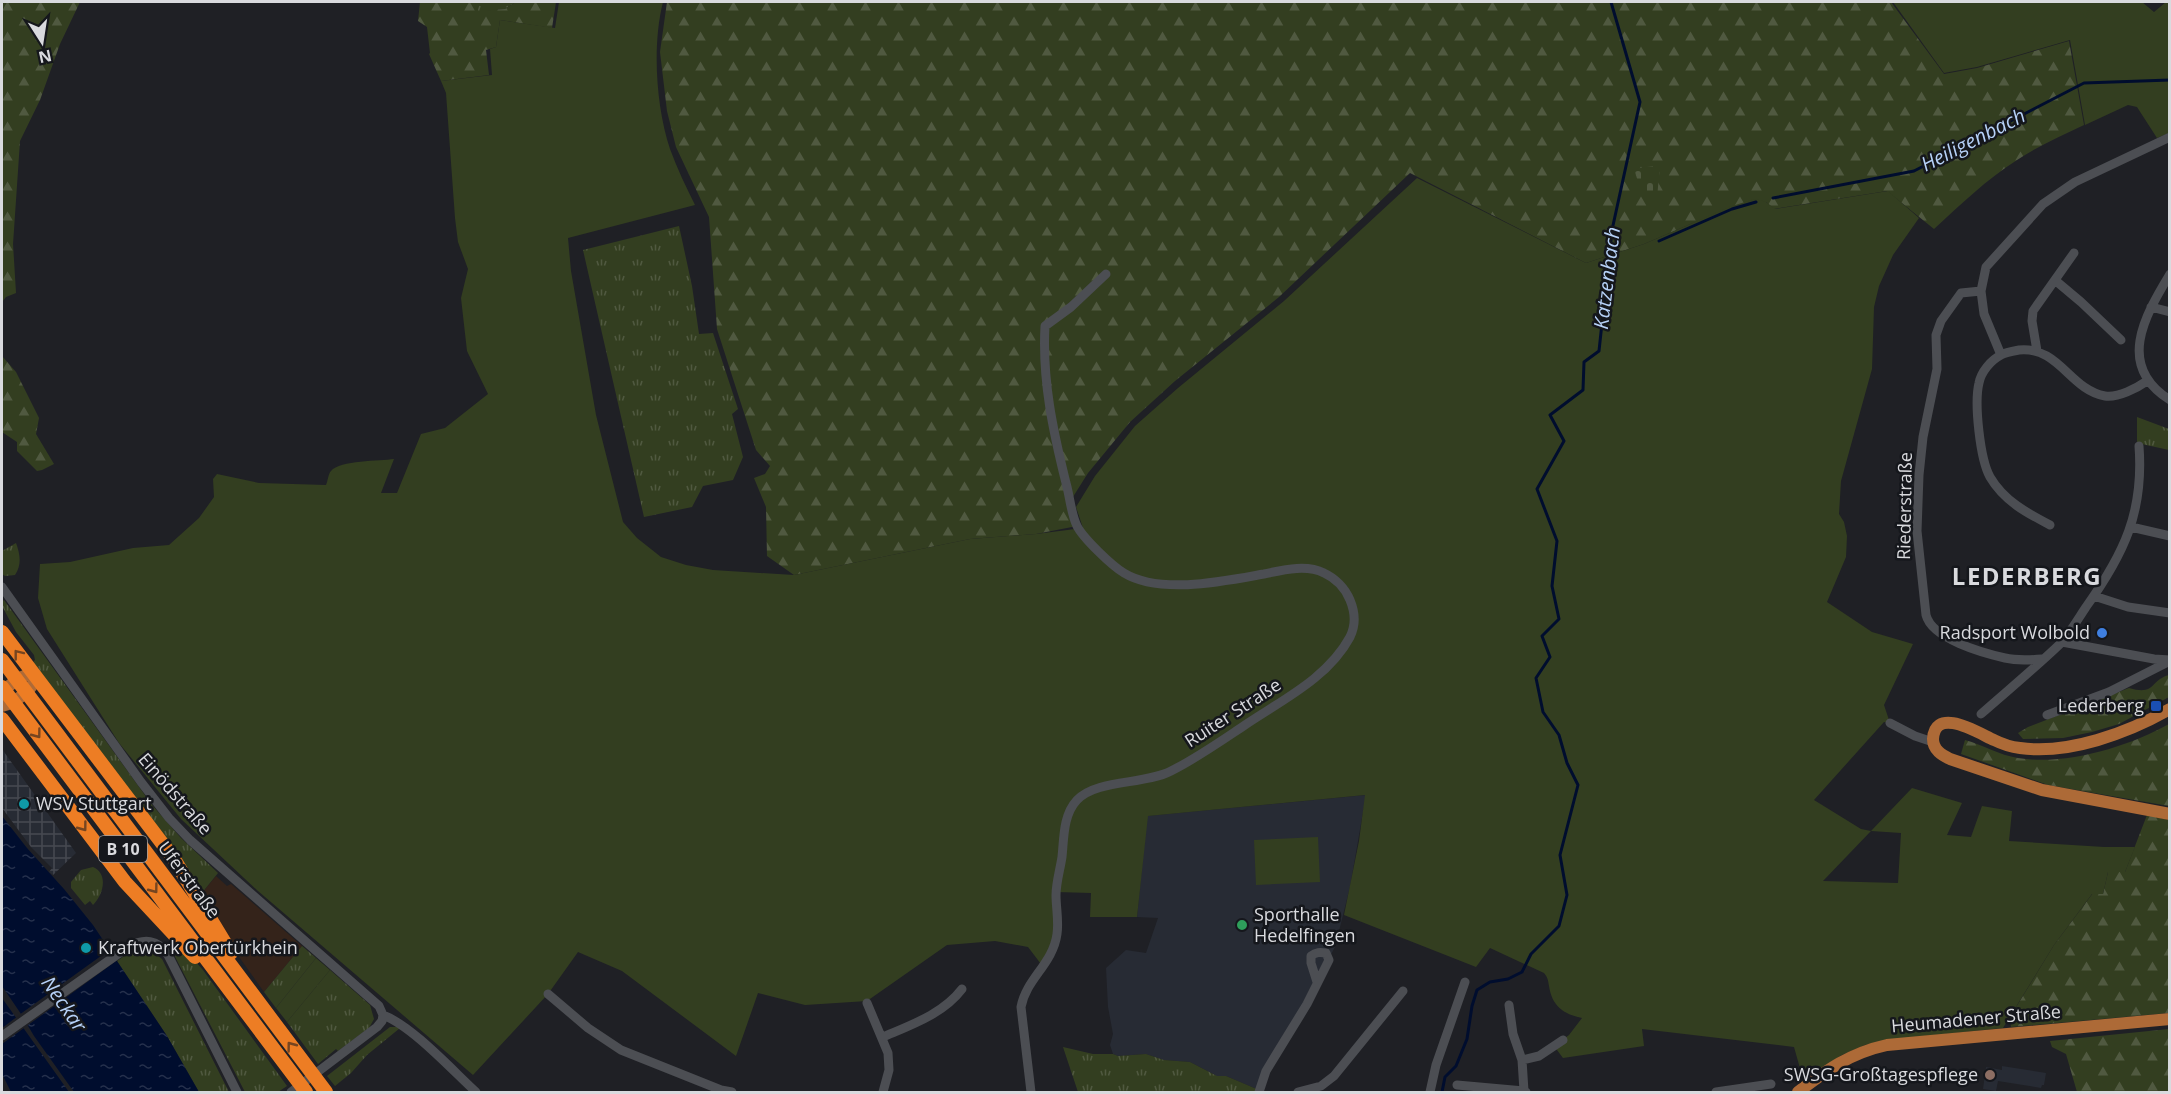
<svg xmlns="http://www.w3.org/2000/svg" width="2171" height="1094" font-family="'Open Sans',sans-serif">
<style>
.commercial{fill:#34231a}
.industrial{fill:url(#industrial-grid)}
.built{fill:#272b34}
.grass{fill:url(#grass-tufts)}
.forest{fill:url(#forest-firs)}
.cemetery{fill:url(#cemetery-stones)}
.garden{fill:#333e20;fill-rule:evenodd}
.water{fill:url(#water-ripples)}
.pier{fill:#1f2025}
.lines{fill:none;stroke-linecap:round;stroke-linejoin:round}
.stream{stroke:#000d2e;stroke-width:3}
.minor{stroke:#4c4e53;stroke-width:9}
.major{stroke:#ad6a37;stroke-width:12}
.highway{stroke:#ed7d24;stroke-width:14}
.oneway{stroke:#764520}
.shop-dot{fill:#3f7fe0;stroke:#15171c;stroke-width:2}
.transit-dot{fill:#1a4fb4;stroke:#15171c;stroke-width:2}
.culture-dot{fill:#0f9aa8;stroke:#15171c;stroke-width:2}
.leisure-dot{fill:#2e9e5b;stroke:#15171c;stroke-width:2}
.education-dot{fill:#8d6e63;stroke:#15171c;stroke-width:2}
.labels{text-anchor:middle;stroke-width:5;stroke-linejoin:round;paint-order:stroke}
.shield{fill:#15171c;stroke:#9ea0a4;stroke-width:1.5}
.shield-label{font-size:16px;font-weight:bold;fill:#d9dade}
.street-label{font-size:18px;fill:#d9dade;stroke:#15171c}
.poi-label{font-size:18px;fill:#d9dade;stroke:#15171c;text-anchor:end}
.water-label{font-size:20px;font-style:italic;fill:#b6d1f7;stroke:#15171c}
.district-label{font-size:24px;font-weight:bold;letter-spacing:1.5px;fill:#d9dade;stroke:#15171c}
</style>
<defs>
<pattern id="industrial-grid" width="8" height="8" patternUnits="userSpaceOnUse" patternTransform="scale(1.5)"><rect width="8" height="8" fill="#272b34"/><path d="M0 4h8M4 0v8" fill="none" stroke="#464951"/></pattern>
<pattern id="grass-tufts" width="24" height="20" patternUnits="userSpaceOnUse" patternTransform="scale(1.5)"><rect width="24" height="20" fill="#333e20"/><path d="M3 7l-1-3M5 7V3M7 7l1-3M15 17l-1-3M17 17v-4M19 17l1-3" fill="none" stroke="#505940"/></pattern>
<pattern id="forest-firs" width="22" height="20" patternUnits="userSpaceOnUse" patternTransform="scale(1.5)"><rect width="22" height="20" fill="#333e20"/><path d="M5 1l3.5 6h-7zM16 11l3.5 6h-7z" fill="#505940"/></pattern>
<pattern id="cemetery-stones" width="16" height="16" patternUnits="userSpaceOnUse" patternTransform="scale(1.5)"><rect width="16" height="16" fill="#333e20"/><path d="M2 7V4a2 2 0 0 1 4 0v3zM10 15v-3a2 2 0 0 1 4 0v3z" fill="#505940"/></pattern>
<pattern id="water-ripples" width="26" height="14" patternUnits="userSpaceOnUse" patternTransform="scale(1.5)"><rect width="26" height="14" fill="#000d2e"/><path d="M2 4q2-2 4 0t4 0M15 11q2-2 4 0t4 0" fill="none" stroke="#25304c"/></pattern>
</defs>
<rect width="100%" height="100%" fill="#1f2025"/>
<path class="commercial" d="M216 876 227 886 231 884 302 946 264 992 232 947 201 894Z"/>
<path class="industrial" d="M2 749 76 853 53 875 49 872 52 868 31 847 2 808Z"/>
<path class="built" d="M1366 795 1350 887 1335 947 1259 1090 1226 1076H1217L1190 1062 1164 1060 1146 1054 1118 1056 1113 1054 1110 1045 1113 1034 1108 1007 1106 968 1126 950 1146 953 1158 918 1137 917 1147 816Z
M2002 1066 2046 1073 2044 1085H2042L2041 1088 1998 1081 1996 1091 1983 1089 1986 1067 2002 1070Z"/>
<path class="grass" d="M478 2H516L505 9 478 12Z
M679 226 692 286 699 334 713 333 738 409 732 414 743 457 733 480 703 486 692 507 644 517 583 250Z
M2137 417 2169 429V450L2137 443Z
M16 543C20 554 22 565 15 575L5 576 2 574V551Z
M4 600 152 805 181 838 218 873 201 894 32 663 35 660 34 655 16 632 2 606V602Z
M93 867C109 874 103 895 93 905L90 901 85 905 71 888V882L81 870Z
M176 940 203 970 287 1086 278 1092H245L169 945Z
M302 946 316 958 276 1008 264 992Z
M142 949 152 951 162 959 229 1092H199L167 1036 117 961 130 952Z
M330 970 370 1005 374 1019 369 1028 338 1051 336 1049 318 1064 287 1022Z
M390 1027H398L400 1028 367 1055 351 1073 335 1086 327 1076Z
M1063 1047 1093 1054H1113L1118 1056 1146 1054 1164 1060 1190 1062 1217 1076H1226L1259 1090V1092H1078Z"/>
<path class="forest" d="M2 2H80L60 44 40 100 20 141 13 244 16 293 6 297 2 302Z
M420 2H478V11L505 9 516 2H556L552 28 500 20 496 47 486 50 489 75 441 81 429 54 430 53 427 27 418 21Z
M667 2H1891L1944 74 1977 68 2069 41 2084 125C2061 136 2038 146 2017 160 1987 179 1960 205 1934 229L1887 191 1774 209 1766 202 1693 223 1644 244 1586 263 1410 173 1279 297 1175 381 1130 422 1088 473 1071 500 1077 526 1036 534 970 539 794 575 767 556 766 507 754 478 765 474 770 466 756 450 717 329 709 217 676 147 667 111 660 52Z
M2 356 16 372 39 418 36 434 54 464 42 470 37 471 17 451V442L2 432Z
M2169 675V697L2119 724 2092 732 2063 738 2023 739 2018 733 2028 727 2129 688C2156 696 2150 680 2169 675Z
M2169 724V806L2048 785 1961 754 1965 740C1983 745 1999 755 2018 758 2065 766 2128 747 2169 724Z
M2147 815 2169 820V1013L2011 1027 2010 1017 2054 945 2093 893 2103 894 2108 872H2125Z
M2169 1029V1092H2077L2066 1054 2052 1047 2050 1041Z"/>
<path class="cemetery" d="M1660 165 1657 198 1644 200 1634 169Z"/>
<path class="garden" d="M559 2H663C652 45 656 107 670 149 677 168 686 187 695 205L568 238 571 271 596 415 623 522 637 538 661 557 686 565 713 570 794 575 970 539 1036 534 1083 528 1076 507 1095 476 1135 426 1178 388 1284 301 1417 178 1586 263 1644 244 1732 206 1755 199 1766 202 1775 209 1888 191 1919 218 1893 255 1879 286 1874 307 1872 369 1841 481 1839 514 1844 522 1847 536 1846 557 1827 602 1872 632 1913 644 1884 705 1890 723 1884 722 1814 800 1861 829 1871 831 1912 788 1962 803 1947 835 1971 837 1982 806 2012 811 2009 841 2104 847H2135L2125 872H2108L2103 894H2092L2054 945 2003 1028 1887 1040 1865 1045 1842 1055 1803 1079 1794 1047 1642 1029 1644 1046 1563 1058 1554 1046 1569 1035 1582 1018C1563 1014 1552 1006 1549 986 1548 980 1548 978 1544 973L1490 948 1476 967 1344 915 1359 841 1365 795 1148 816 1137 917H1090L1091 893 1056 892 1057 932 1044 968 1028 947 995 941 947 945 867 1001 805 1005 758 993 736 1056 622 971 578 952 548 994 473 1075 258 891 181 819 119 743 47 629 38 598 40 564 70 562 133 548 169 545 199 518 214 497 213 479 217 474 259 483 326 485C328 481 328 474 331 471 340 460 380 461 394 459L381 493H397L421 434 445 428 488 394 467 351 461 298 468 269 458 242 455 218 446 93 441 81 492 75 490 49 496 47 500 20 555 28ZM1871 831 1901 833 1898 883 1823 881Z
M1893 2H2142L2154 12 2166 2H2169V133L2157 138 2137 107 2128 105 2085 125 2070 40 1977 67 1944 73Z
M1318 837 1320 882 1256 885 1254 840Z
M316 958 330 970 287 1022 276 1008Z"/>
<path class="water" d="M2 816 27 848 64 889 93 925 167 1036 199 1092H74L34 1036 21 1014 2 986Z
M2 998 69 1092H11L2 1074Z"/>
<path class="pier" d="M112 948 119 959 2 1044V1028L18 1016 22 1022 19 1015Z"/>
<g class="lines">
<path class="stream" d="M1773 198 1914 171 2084 83 2170 80
M1659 241 1732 209 1756 202
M1442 1092 1445 1077 1456 1066 1467 1039 1472 1006 1477 990 1490 982 1508 979 1522 972 1531 954 1559 926 1567 895 1560 855 1578 785 1567 763 1559 735 1543 712 1536 678 1550 657 1542 636 1559 619 1552 586 1557 541 1537 489 1564 441 1550 415 1583 390 1584 362 1599 351 1612 230 1640 102 1611 2"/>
<path class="minor" d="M2170 274C2144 317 2116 366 2170 400
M2056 281 2081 302 2121 340
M1981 291 1961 293 1941 321 1936 335 1937 369 1923 437 1919 475 1917 531 1926 615C1932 639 1983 653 2005 658 2018 661 2030 660 2043 659
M2151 307 2170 312
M2037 351 2032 321 2033 311 2074 253
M2001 355 1984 314 1981 291 1986 267 2043 204 2075 182 2170 137
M2050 525C2027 513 2004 501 1990 477 1980 459 1974 403 1979 383 1981 372 1991 360 2001 355 2006 352 2013 351 2019 350 2059 346 2070 390 2105 396 2118 398 2137 388 2147 381
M2131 527 2170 536
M2 587 141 782 169 818 190 840 379 1006 383 1015
M2094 596 2128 607 2170 613
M2062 642 2154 659 2170 660
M1981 714C2007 691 2035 668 2060 644 2070 633 2078 619 2086 607 2124 554 2144 512 2139 446
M2047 715 2109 692 2170 661
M1890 723 1915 736 1933 742
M548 994 588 1028 621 1050 721 1090 732 1092
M867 1003 888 1053 889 1070 883 1092
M1509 1005 1513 1034 1522 1060 1524 1091 1526 1092
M383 1015C412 1026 452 1070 476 1092
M2 1036 128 947C144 938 158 939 168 955L237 1092
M883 1037C911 1025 943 1014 962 989
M1522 1060 1539 1056 1563 1040
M1457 1085 1524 1091
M291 1092 377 1027 382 1021 383 1015
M1031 1092 1021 1007C1026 979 1053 964 1057 934 1059 921 1056 908 1056 895 1056 883 1060 870 1062 857 1064 838 1063 815 1077 800 1097 779 1144 785 1171 771 1197 758 1221 741 1245 725 1282 700 1328 678 1350 637 1356 625 1355 612 1350 600 1345 588 1335 578 1324 573 1306 564 1283 570 1264 574 1225 581 1160 595 1124 573 1112 566 1083 538 1077 526 1071 514 1070 497 1066 483 1053 431 1042 380 1045 326L1071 307 1106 274
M1259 1092 1266 1071 1307 1004 1329 960 1326 953C1320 952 1316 952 1311 956V963L1317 982
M1298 1092 1321 1086 1334 1076 1403 991
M1430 1092 1436 1065 1465 982
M1716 1092 1771 1084"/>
<path class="major" d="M2 692C11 685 23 671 35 676 36 689 14 703 2 706
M2170 709C2128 733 2068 755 2020 748 2011 747 2002 744 1994 740 1980 734 1935 705 1933 739 1933 750 1942 755 1950 759L2042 790 2170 814
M1798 1092C1827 1070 1850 1053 1887 1045L2170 1019"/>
<path class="highway" d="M2 632 174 859 231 953
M2 660 326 1092
M2 687 306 1092
M2 719 125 882 195 957"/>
</g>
<defs><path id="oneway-chevron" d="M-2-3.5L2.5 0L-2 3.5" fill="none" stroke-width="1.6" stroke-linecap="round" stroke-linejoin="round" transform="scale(1.5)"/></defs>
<g class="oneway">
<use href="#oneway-chevron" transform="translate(18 654) rotate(-128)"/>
<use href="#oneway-chevron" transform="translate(37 734) rotate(53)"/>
<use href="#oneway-chevron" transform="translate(83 827) rotate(53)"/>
<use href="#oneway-chevron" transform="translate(154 889) rotate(53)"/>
<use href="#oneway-chevron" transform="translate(291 1046) rotate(-127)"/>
</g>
<circle class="shop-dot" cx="2102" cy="633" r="6"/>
<rect class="transit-dot" x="2150" y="700" width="12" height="12" rx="3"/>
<g class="culture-dot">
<circle cx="24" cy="804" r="6"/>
<circle cx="86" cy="948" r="6"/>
</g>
<circle class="leisure-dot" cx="1242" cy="925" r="6"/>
<circle class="education-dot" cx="1990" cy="1075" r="6"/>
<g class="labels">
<rect class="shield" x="99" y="836" width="48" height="26" rx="4.5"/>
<g class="shield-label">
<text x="123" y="855">B 10</text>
</g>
<g class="street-label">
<text transform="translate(1905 506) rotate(-89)" y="6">Riederstraße</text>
<text transform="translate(1233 713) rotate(-33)" y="6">Ruiter Straße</text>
<text transform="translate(175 794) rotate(49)" y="6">Einödstraße</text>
<text transform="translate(189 880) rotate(53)" y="6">Uferstraße</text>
<text transform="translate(1976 1019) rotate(-5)" y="6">Heumadener Straße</text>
</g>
<g class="poi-label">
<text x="2090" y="639">Radsport Wolbold</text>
<text x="2144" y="712">Lederberg</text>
<text x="36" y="810" text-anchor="start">WSV Stuttgart</text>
<text x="1254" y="921" text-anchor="start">Sporthalle<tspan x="1254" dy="21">Hedelfingen</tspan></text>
<text x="98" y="954" text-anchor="start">Kraftwerk Obertürkhein</text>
<text x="1978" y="1081">SWSG-Großtagespflege</text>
</g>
<g class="water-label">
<text transform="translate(1973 140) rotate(-27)" y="7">Heiligenbach</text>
<text transform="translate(1607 278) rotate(-83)" y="7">Katzenbach</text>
<text transform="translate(64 1004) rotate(55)" y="7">Neckar</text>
</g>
<g class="district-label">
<text x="2027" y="585">LEDERBERG</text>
</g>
</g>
<rect width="2171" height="1094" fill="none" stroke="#d9dade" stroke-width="6"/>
<g transform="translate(42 42) rotate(168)" stroke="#15171c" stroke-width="4.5" paint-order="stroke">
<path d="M0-4.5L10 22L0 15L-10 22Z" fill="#d9dade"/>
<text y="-9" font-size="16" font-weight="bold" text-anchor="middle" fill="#d9dade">N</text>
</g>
</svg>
